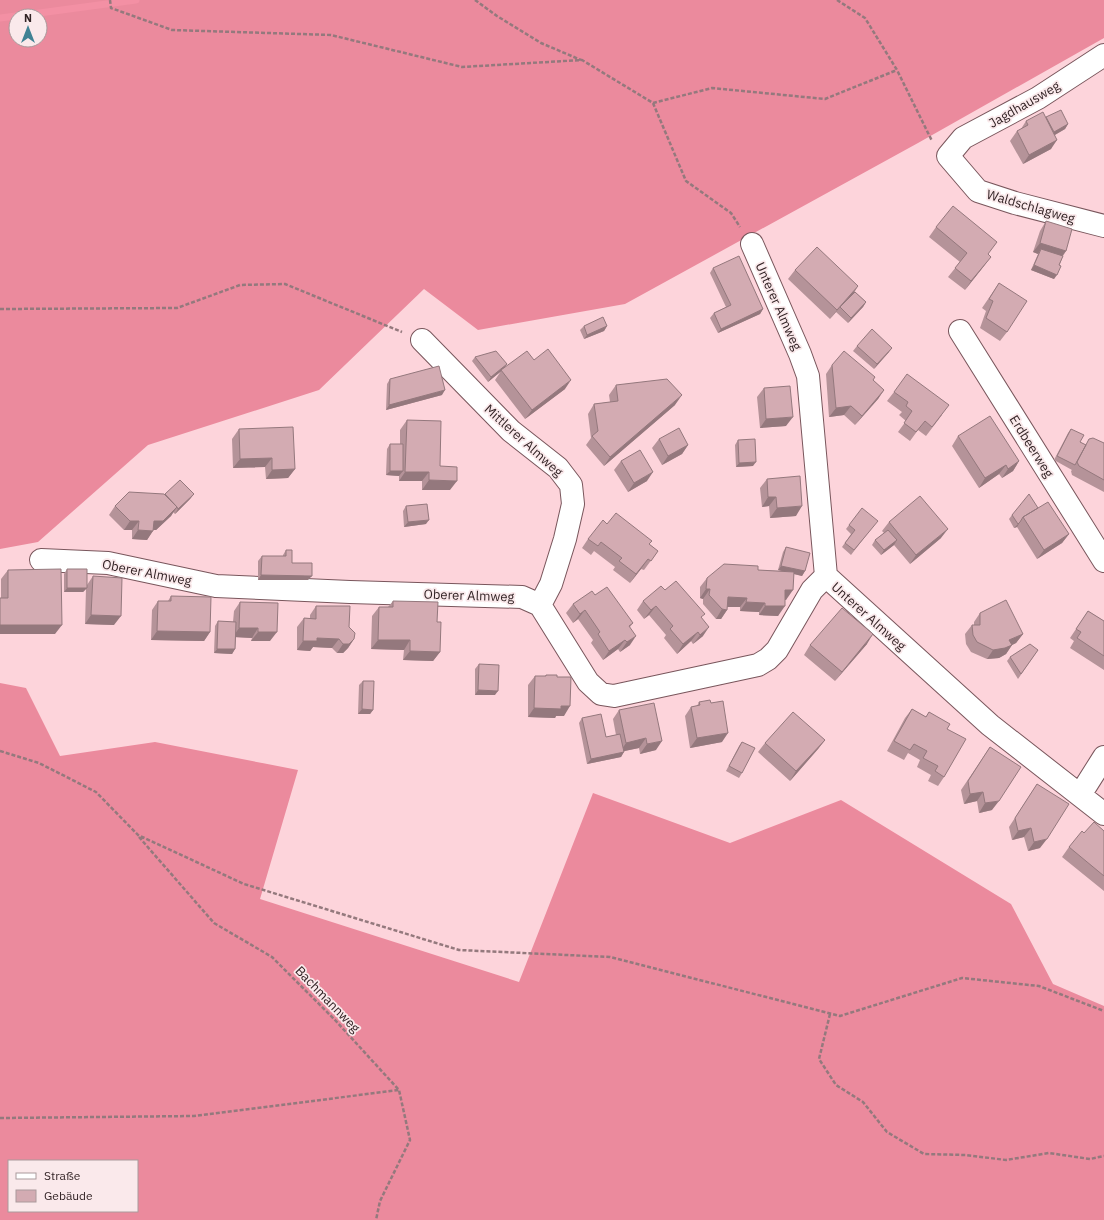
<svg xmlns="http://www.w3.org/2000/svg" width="1104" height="1220" font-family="'IBM Plex Sans',sans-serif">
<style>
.forest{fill:#eb8a9d;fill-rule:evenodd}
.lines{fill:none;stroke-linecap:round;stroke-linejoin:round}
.stream{stroke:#f390a4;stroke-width:7}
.minor-casing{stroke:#79565c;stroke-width:24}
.path{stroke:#94797d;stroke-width:2.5;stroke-dasharray:4 2;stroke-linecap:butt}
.minor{stroke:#fff;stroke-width:22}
.wall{fill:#b59399}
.shaded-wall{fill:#94787d}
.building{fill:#d3abb2;stroke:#94787d}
.labels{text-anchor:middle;stroke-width:3.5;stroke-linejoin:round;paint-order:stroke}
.street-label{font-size:13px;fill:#322325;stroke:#fae9eb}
</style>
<rect width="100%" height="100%" fill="#fdd4db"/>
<path class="forest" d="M0 0H1104V38L918 143 625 304 478 330 424 289 319 390 148 445 38 542 0 549ZM16 16H40V40H16Z
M0 683 26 688 60 756 155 742 298 770 260 899 519 982 593 793 730 843 841 800 1011 904 1053 984 1104 1006V1220H0ZM9 1161H137V1211H9Z"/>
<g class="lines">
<path class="stream" d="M17 16 136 0
M0 18 16 16"/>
<defs>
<path id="minor" d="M1104 55 1038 98 963 138 948 156 978 191 1015 203 1104 226
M752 244 800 354 808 376 826 576 990 725 1104 814
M960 331 1104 561
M422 340 511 431 558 468 571 485 573 504 565 539 551 584 540 605
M41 560 108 563 216 586 350 592 522 597 540 605 588 682 601 694 614 696 758 665 768 659 777 650 812 590 826 576
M1080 795 1104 757"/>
</defs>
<use href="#minor" class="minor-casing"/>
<path class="path" d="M110 0 111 8 172 30 331 35 462 67 582 60 653 103 686 181 731 213 740 227
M475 0 497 16 541 43 581 60
M837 0 865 18 897 70 932 141
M653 103 712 88 825 99 897 70
M0 309 177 308 240 285 285 284 402 332
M0 751 39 763 96 792 138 835 244 884 459 950 610 957 840 1016 962 978 1039 986 1104 1011
M139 837 214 923 272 957 335 1020 399 1090 410 1140 380 1201 376 1220
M830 1014 819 1059 836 1085 863 1102 887 1132 924 1154 966 1155 1006 1160 1049 1153 1090 1159 1104 1156
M0 1118 194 1116 399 1090"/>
<use href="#minor" class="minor"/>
</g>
<path class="wall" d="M1046 117 1068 124 1065 129 1055 135 1051 149 1023 164 1010 141 1017 131 1021 129 1026 121 1046 118Z
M1046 221 1066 251 1063 256 1054 279 1031 270 1038 254 1033 252 1040 231Z
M936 227 988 255 984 266 965 290 948 277 960 262 929 237Z
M713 268 763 309 760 314 718 333 710 318 714 313 726 307 710 273Z
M795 270 855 292 866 302 863 307 848 323 836 312 830 319 788 279Z
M999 283 1007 332 1000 341 980 328 986 311 982 308Z
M584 326H607L604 331 584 339 580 330Z
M857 346 889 352 874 369 853 351Z
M475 357 504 368 534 360 565 389 525 419 495 380 501 371 488 382 472 361Z
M832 365 875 377 873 380 884 390 878 399 855 425 844 415 829 417 826 374Z
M390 379 442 395 386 410 387 384Z
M616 385 675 405 604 466 586 445 591 438 588 414 594 404 610 402 609 395Z
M764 388 786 426 760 428 757 397Z
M894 392 942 415 926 436 918 430 910 441 898 432 906 421 899 415 902 412 887 401Z
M407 420 440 466 450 490H422V481H399V476L386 475 387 449 390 444H400V430Z
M239 429 295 469 288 478 266 479 265 467 233 468 232 439Z
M1071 429 1080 442 1086 445 1089 439 1104 443V492L1072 475 1071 471 1072 470 1054 460 1068 433Z
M958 436 1019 461 1013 471 1002 478 999 474 979 488 952 446Z
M659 439 688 445 682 454 662 465 652 448Z
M738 440 753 466 736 467 735 445Z
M621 461 647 481 628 492 614 470Z
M767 479 796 516 770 518 769 506 762 507 760 488Z
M165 494H194L190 499 175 514 173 512 171 516 156 530H153L147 540 132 539V530H124L109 515 115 506Z
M406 506 426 524 404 527 403 511Z
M1038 508 1069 534 1062 543 1037 559 1017 527 1014 528 1009 519 1012 515Z
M889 522 941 538 910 564 894 545 881 555 872 545 875 540 884 533 882 531Z
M607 524 649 544 658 551 644 570 641 569 630 583 613 570 615 567 594 551 591 555 582 548 588 539Z
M849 525H874L851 555 842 547 851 534 846 529Z
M786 547 805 571 802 576 794 574 786 600H785L778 616 759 615V612L740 611V607H727V610L721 619H716L703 604V599L700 598V587L707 578 758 570 783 571 778 570 783 552Z
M286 550 292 563 308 580H258V561L262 556H283V555Z
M67 569 87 585 93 576 114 625 85 624 86 589 83 592H64V574Z
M8 570 55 634H0V598H1V579Z
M665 590 702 618 703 636 693 644 691 641 677 654 664 638 666 635 649 615 644 619 637 610 643 601Z
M595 595 633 623 630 627V645L620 652 618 649 603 660 591 643 593 640 578 619 573 623 566 613 573 604Z
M171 596 210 632 204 641 151 640 152 610 158 601H168Z
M393 601 437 622 440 652 433 661 403 660 404 650 371 649 372 616 379 607H388Z
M240 602 270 641H251L252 638 236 637 235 649 232 654 214 653 215 626 218 621 233 622 234 611Z
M316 606 349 627 354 639 348 648 343 653H337L332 648 313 647 310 651 297 650V627L304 618H310V615Z
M1088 611 1104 621V670L1070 648 1074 641 1070 638Z
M980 613 1023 634 1016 643 1012 645 1006 654 999 658 987 659 971 652 966 644 965 634 972 625H974V622Z
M867 644 835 681 804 655 810 645Z
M1038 650 1018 679 1007 661 1010 657Z
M479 664 495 695H475V669Z
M546 675 564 716H556L555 718 528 717V685L535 676H545Z
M363 681 373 710 370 714H358L359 685Z
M699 702 711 703 722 742 690 748 685 716 691 707 697 706Z
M912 709 926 717 929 712 947 729 944 777 938 786 928 781 931 775 917 767 920 760 908 753 904 760 887 751 905 718Z
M619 710 656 750 640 754 639 748 624 751 621 757 587 764 579 723 582 718 606 737 616 735 613 719Z
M825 740 818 749 790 781 758 752 765 743Z
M742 742V773L739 778 726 771 739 746Z
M990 747 992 810 979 813 977 801 964 804 961 790Z
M1037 784 1040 848 1028 851 1024 837 1012 840 1009 827Z
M1104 831V891L1062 857 1069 847 1084 833Z"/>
<path class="shaded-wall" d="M1068 124 1065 129 1051 137 1054 132Z
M1057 140 1051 149 1023 164 1029 155Z
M1040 243 1066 251 1059 260 1041 249 1038 254 1033 252Z
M991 257 984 266 965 290 971 281Z
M1034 265 1057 275 1054 279 1031 270Z
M858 286 852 296 840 307 836 312 830 319 837 310Z
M866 302 863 307 848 323 851 318Z
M763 309 760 314 718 333 721 329Z
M607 326 604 331 584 339 587 335Z
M892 348 889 352 874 369 877 364Z
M507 364 504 369 488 382 491 377Z
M571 380 565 389 525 419 532 410Z
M445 390 442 395 386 410 389 405Z
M884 390 878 399 855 425 862 416Z
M682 395 675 405 604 466 610 457Z
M851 406 844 415 829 417 836 408Z
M793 417 786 426 760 428 766 419Z
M688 445 682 454 662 465 668 456Z
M272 458 265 467 233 468 240 459Z
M1019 461 1013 471 1002 478 1008 469Z
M756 462 753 466 736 467 739 463Z
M1006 465 999 474 979 488 985 478Z
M295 469 288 478 266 479 272 470Z
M390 471H403L399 476 386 475Z
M405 472H429L422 481H399Z
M653 472 647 481 628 492 634 483Z
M429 480 457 481 450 490H422Z
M194 494 190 499 175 514 178 509Z
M768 497H776L769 506 762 507Z
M802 506 796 516 770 518 777 508Z
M177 507 171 516 156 530H147L154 521Z
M429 520 426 524 404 527 408 522Z
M130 521H139L132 530H124Z
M1020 522 1017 527 1014 528Z
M948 529 941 538 910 564 916 555Z
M138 530 153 531 147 540 132 539Z
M1069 534 1062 543 1037 559 1044 550Z
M897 540 894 545 881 555 884 550Z
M648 559 641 569 630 583 636 574Z
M781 566 805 571 802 576 778 570Z
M261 575 312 576 308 580H258Z
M67 588H87L83 592H64Z
M706 589H710L703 599 700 598Z
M785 590H793L786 600H779Z
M728 597 747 598 740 607H721Z
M746 602 765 603 759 612 740 611Z
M656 606 649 615 644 619 651 610Z
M765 606H785L778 616 759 615Z
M722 609 727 610 721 619H716Z
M585 610 578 619 573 623 580 614Z
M91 615 121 616 114 625 85 624Z
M0 625H62L55 634H0Z
M709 627 703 636 693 644 700 635Z
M239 628H258L252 638 233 637Z
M157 631 210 632 204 641 151 640Z
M258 632H277L270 641H251Z
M698 632 691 641 677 654 683 644Z
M873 634 867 644 835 681 842 672Z
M1023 634 1016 643 1004 649 1012 645 1006 654 999 658 987 659 993 650 1009 640Z
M636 636 630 645 620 652 627 642Z
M317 638 339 639 332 648 313 647 310 651 297 650 303 641Z
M354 639 348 648 343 653H337L343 644Z
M378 640H410L404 650 371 649Z
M625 640 618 649 603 660 609 651Z
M217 649H235L232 654 214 653Z
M410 651 440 652 433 661 403 660Z
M478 690 498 691 495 695H475Z
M561 706H570L564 716H556L555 718 528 717 534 708Z
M362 709 373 710 370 714H358Z
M728 733 722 742 690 748 697 738Z
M646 738 639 748 620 752 626 743Z
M825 740 818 749 790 781 796 771Z
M662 741 656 750 640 754 647 744Z
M624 752 621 757 587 764 591 759Z
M983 792 977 801 964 804 970 794Z
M999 801 992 810 979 813 985 803Z
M1031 828 1024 837 1012 840 1018 831Z
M1047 839 1040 848 1028 851 1034 842Z"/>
<path class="building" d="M1061 110 1068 124 1054 132 1046 117Z
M1043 112 1057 140 1029 155 1017 131 1028 125 1026 121Z
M953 206 997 242 988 254 991 257 971 281 955 268 967 253 936 227Z
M1046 221 1072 229 1066 251 1040 243Z
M817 247 858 286 837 310 795 270Z
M1041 249 1063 256 1059 265 1061 266 1057 275 1034 265Z
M739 256 763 309 721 329 714 313 731 305 713 268Z
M999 283 1027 301 1007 332 986 318 993 301 989 299Z
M855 292 866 302 851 318 840 307Z
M603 317 607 326 587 335 584 326Z
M872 329 892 348 877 364 857 346Z
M548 349 571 380 532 410 501 370 527 351 534 360Z
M496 351 507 364 491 377 475 357Z
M844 351 875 377 873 380 884 390 862 416 851 406 836 408 832 365Z
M439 366 445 390 389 405 390 379Z
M907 374 949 405 932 427 925 421 916 432 904 423 912 411 906 406 908 402 894 392Z
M667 379 682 395 610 457 592 436 598 431 594 404 618 401 616 385Z
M790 386 793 417 766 419 764 388Z
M990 416 1019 461 1008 469 1006 465 985 478 958 436Z
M407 420 441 421 440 466 457 467V481L429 480V472H405Z
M293 427 295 469 272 470V458L240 459 239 429Z
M679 428 688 445 668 456 659 439Z
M1071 429 1084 435 1080 442 1086 445 1075 465 1057 456Z
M1093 438 1104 443V480L1079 466 1077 462 1089 439Z
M755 439 756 462 739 463 738 440Z
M390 444H403V471H390Z
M640 450 653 472 634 483 621 461Z
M800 476 802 506 777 508 776 497H768L767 479Z
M180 480 194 494 178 509 177 507 165 494Z
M129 492 164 494 177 507 163 521H154L153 531 138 530 139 521H130L115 506Z
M1029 494 1038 508 1023 517 1020 522 1018 524 1012 515Z
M920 496 948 529 916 555 889 522Z
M1048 502 1069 534 1044 550 1023 517Z
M427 504 429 520 408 522 406 506Z
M862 508 878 521 854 550 845 543 855 530 849 525Z
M616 513 652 541 649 544 658 551 651 561 648 559 636 574 619 561 622 558 601 542 598 546 588 539 603 520 607 524Z
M888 530 897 540 884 550 875 540Z
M786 547 810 553 805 571 781 566Z
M286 550H292V563H312V576L261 575 262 556H286Z
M724 564 758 566V570L794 572 793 590H785V606H765V603L746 602 747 598 728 597 727 610 722 609 709 595 710 589H706L707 578Z
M61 569 62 625H0V598H8V570Z
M67 569H87V588H67Z
M93 576 122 578 121 616 91 615Z
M676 581 705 614 701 617 709 627 700 635 698 632 683 644 670 629 673 626 656 606 651 610 643 601 661 586 665 590Z
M607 587 633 623 629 626 636 636 627 642 625 640 609 651 598 634 600 632 585 610 580 614 573 604 592 591 595 595Z
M171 596 211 597 210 632 157 631 158 601H171Z
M1006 600 1023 634 1009 640 1012 645 1005 648 993 650 977 642 973 635 972 625H980V613Z
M393 601 438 602 437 622H441L440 652 410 651V640H378L379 607H393Z
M240 602 278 603 277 632H258V628H239Z
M316 606H350L349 627 355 633 354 639 349 644H343L339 639 317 638V641H303L304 618 316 619Z
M842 608 873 634 842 672 810 645Z
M1088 611 1104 621V656L1077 638 1081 632 1076 629Z
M218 621 236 622 235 649H217Z
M1030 644 1038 650 1021 674 1010 657Z
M479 664 499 665 498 691 478 690Z
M546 675H557V677H571L570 706H561V709L534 708 535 676H546Z
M363 681H374L373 710 362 709Z
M710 700 711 703 723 701 728 733 697 738 691 707 700 705 699 702Z
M654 703 662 741 647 744 646 738 626 743 619 710Z
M912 709 926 717 929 712 950 724 947 729 966 739 944 777 935 771 938 766 923 758 927 751 914 744 910 750 894 741Z
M793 712 825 740 796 771 765 743Z
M601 714 606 737 620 734 624 752 591 759 582 718Z
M742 742 755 748 742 773 729 766Z
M990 747 1021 767 999 801 985 803 983 792 970 794 968 781Z
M1037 784 1069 804 1047 839 1034 842 1031 828 1018 831 1015 818Z
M1094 822 1104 831V876L1069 847 1082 831 1084 833Z"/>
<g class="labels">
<g class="street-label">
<text transform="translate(1024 104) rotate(-30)" y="5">Jagdhausweg</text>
<text transform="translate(1031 206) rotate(16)" y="5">Waldschlagweg</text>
<text transform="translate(779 306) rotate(66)" y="5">Unterer Almweg</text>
<text transform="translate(524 440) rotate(42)" y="5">Mittlerer Almweg</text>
<text transform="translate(1032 446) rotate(58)" y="5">Erdbeerweg</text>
<text transform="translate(147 572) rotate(11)" y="5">Oberer Almweg</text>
<text transform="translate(469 595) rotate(2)" y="5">Oberer Almweg</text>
<text transform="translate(869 616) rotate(42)" y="5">Unterer Almweg</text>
<text transform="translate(328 999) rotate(46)" y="5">Bachmannweg</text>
</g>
</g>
<rect x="8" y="1160" width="130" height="52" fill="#fae9eb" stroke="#aa9a9c"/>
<rect x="16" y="1173" width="20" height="6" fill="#ffffff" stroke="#aa9a9c"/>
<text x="44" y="1180" font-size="12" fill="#322325">Straße</text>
<rect x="16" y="1190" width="20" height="12" fill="#d3abb2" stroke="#aa9a9c"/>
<text x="44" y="1200" font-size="12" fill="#322325">Gebäude</text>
<g transform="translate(28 28)"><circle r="19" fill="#fae9eb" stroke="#aa9a9c"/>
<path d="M0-3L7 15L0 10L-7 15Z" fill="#408294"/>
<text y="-6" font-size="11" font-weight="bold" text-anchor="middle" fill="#322325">N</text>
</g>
</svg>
